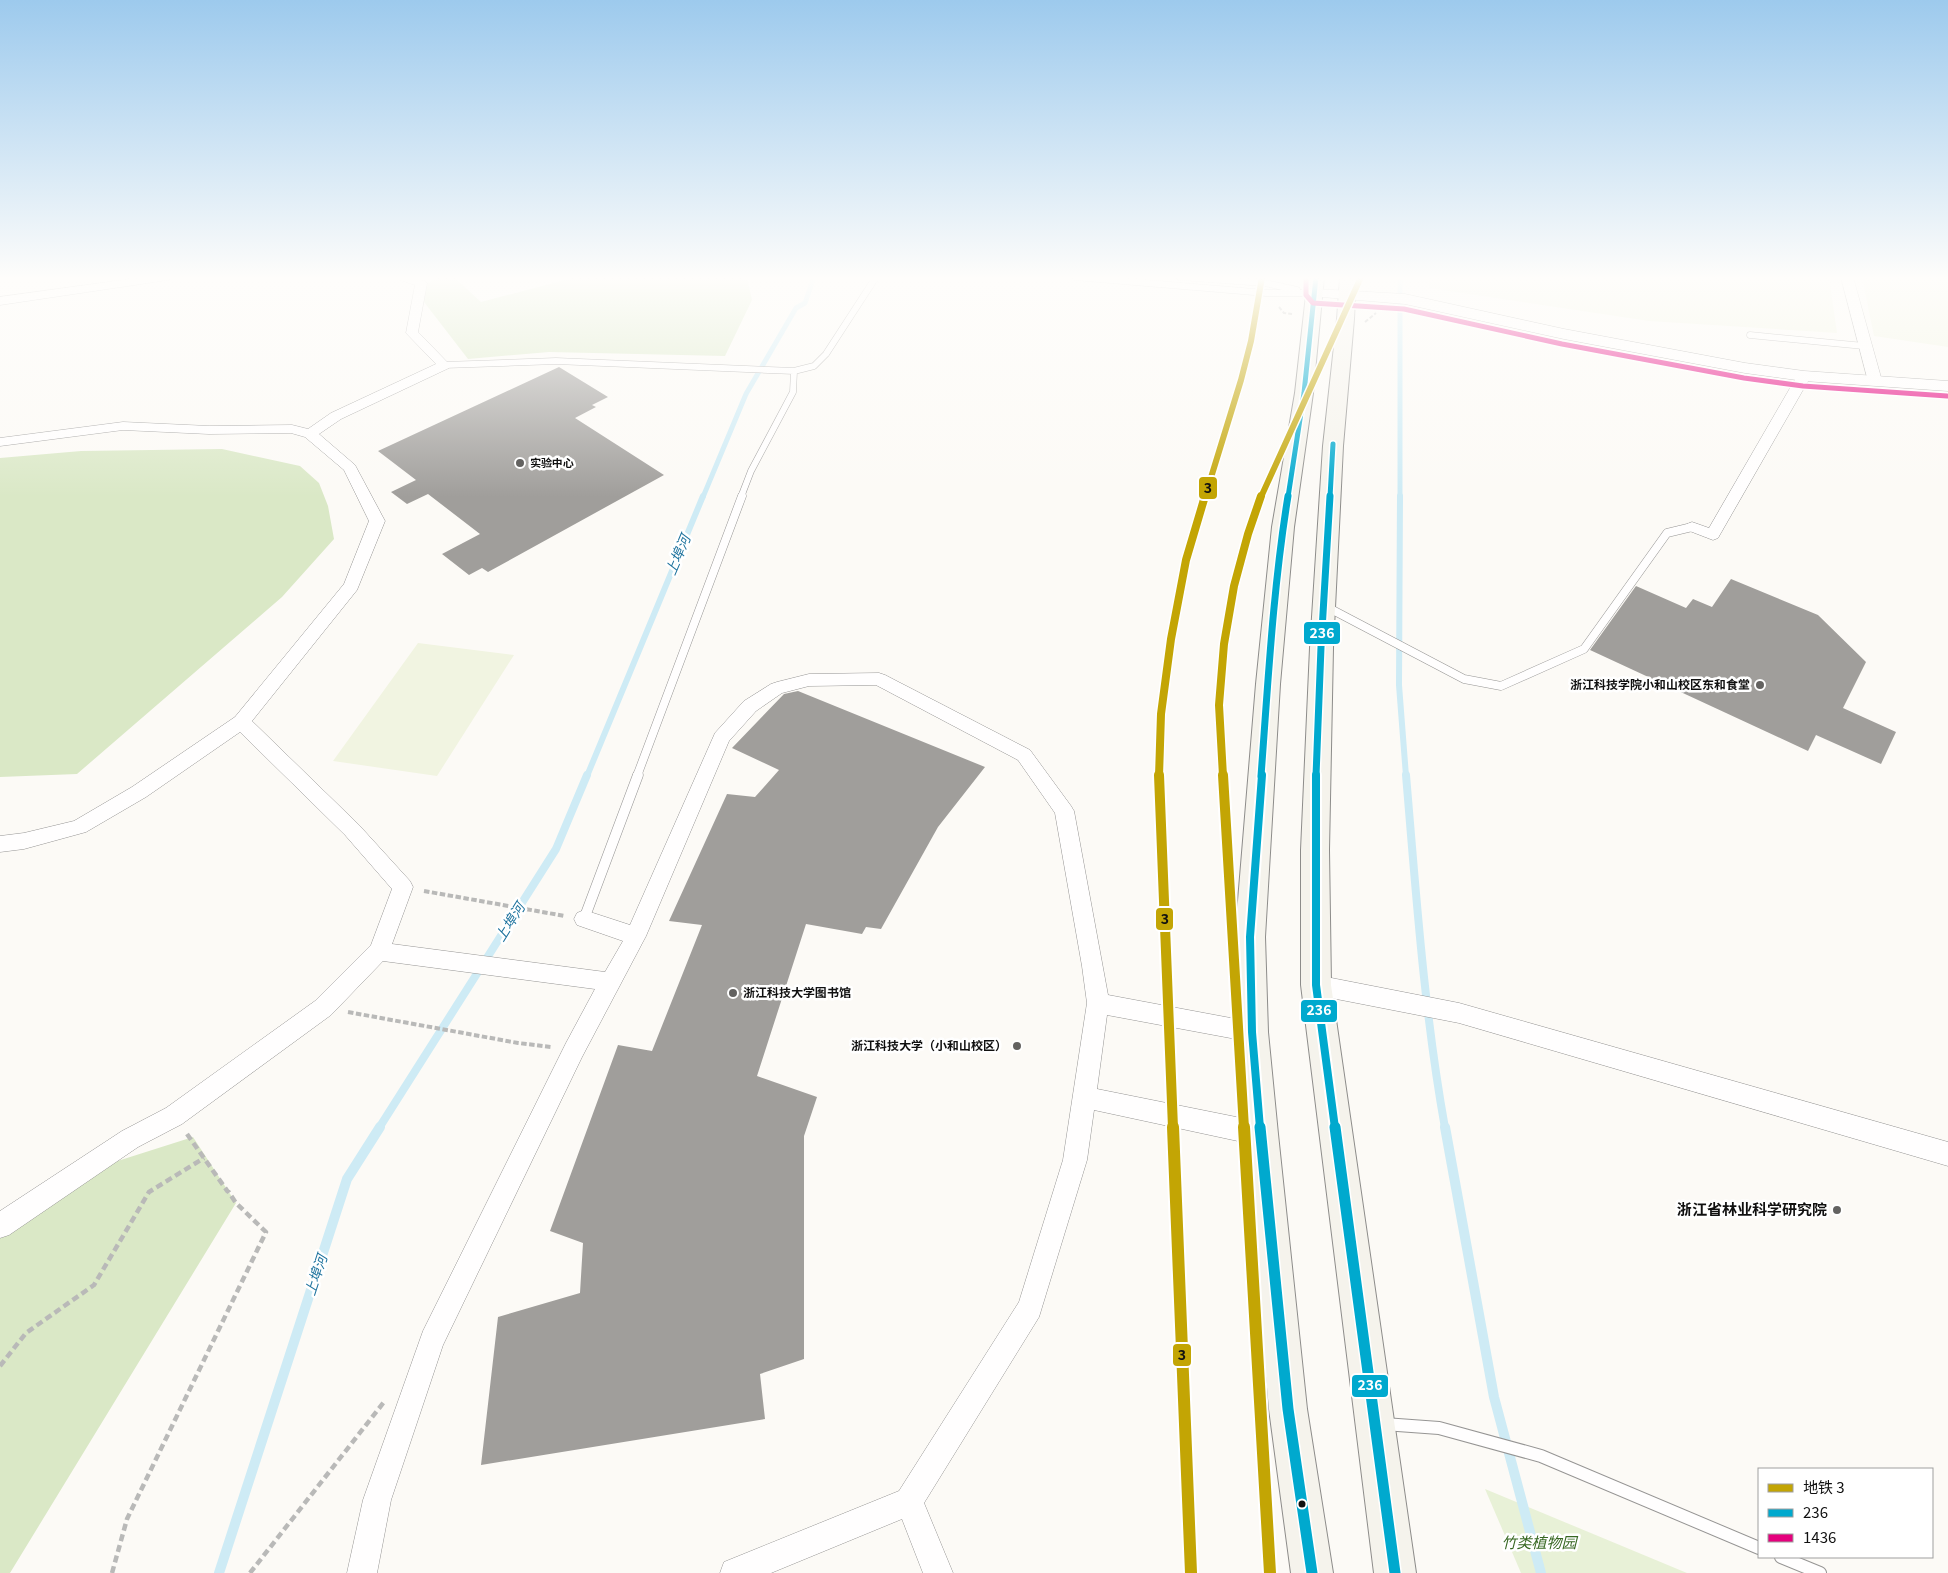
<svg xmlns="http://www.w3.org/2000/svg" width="1948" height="1573" font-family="Georgia,'Noto Sans SC',serif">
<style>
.green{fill:#e8f1d7}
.forest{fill:#dae8c6}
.pitch{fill:#f1f4e1}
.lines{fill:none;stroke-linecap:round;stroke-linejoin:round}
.stream-far3{stroke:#ceebf5;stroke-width:5}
.stream-far2{stroke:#ceebf5;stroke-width:6}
.stream-far1{stroke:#ceebf5;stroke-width:8}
.stream{stroke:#ceebf5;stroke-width:10}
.building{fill:#a09e9b}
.service-far3-casing{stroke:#969594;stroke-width:7}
.service-far2-casing{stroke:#969594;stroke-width:9}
.service-far1-casing{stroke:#969594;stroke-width:11}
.service-casing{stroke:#969594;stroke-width:14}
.minor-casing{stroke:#969594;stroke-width:1}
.tertiary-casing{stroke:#969594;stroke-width:1}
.secondary-casing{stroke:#8d8c8a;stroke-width:2}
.path-far2{stroke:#b9b9b8;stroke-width:2;stroke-dasharray:4 2;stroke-linecap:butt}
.path-far1{stroke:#b9b9b8;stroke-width:4;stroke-dasharray:5.5 2.5;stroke-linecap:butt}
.path{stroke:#b9b9b8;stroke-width:4.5;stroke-dasharray:7 4;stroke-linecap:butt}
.service-far3{stroke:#fffefe;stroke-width:6}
.service-far2{stroke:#fffefe;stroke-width:8}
.service-far1{stroke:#fffefe;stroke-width:10}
.service{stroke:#fffefe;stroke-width:12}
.minor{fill:#fffefe;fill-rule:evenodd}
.tertiary{fill:#fffefe;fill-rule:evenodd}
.secondary{fill:#f5f3ec;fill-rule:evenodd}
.bus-1-far3-casing{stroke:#fff;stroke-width:8}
.bus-1-far2-casing{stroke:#fff;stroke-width:10}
.bus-1-far1-casing{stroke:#fff;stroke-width:12}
.bus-1-casing{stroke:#fff;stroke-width:14}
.bus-2-casing{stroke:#fff;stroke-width:8}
.bus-1-far3{stroke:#00a9ce;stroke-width:5}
.bus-1-far2{stroke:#00a9ce;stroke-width:7}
.bus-1-far1{stroke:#00a9ce;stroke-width:8}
.bus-1{stroke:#00a9ce;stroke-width:11}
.bus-2{stroke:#e5007d;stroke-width:5}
.metro-1-far3-casing{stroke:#fff;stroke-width:9}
.metro-1-far2-casing{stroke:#fff;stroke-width:11}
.metro-1-far1-casing{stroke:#fff;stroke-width:14}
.metro-1-casing{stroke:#fff;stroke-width:16}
.metro-1-far3{stroke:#c3a504;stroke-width:6}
.metro-1-far2{stroke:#c3a504;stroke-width:8}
.metro-1-far1{stroke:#c3a504;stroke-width:10}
.metro-1{stroke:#c3a504;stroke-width:12}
.poi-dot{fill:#636260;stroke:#fff;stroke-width:2}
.bus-dot{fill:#101010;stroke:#fff;stroke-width:2}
.labels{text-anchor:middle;stroke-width:5;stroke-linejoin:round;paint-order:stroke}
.far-poi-label{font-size:11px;font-weight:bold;fill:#101010;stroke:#fff;text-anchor:start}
.poi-label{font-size:12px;font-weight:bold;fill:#101010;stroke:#fff;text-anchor:end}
.water-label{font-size:14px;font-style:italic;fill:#1e739e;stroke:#fff}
.near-poi-label{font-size:15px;font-weight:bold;fill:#101010;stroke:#fff;text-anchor:end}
.near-park-label{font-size:15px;font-style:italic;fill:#376722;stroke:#fff}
.line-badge{stroke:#fff;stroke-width:2}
.badge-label{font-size:14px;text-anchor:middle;font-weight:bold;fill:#fff}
.pale-badge-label{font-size:14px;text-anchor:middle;font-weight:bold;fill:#111}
</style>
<rect width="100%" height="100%" fill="#fcfaf6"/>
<path class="green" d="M1485 1489 1687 1573H1521Z"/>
<path class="forest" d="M441 277H454L481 302 576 277H747L752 300 725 356 549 352 468 359 414 289Z
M222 449 300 466 319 483 328 506 334 539 282 597 77 774 0 777V458L81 451Z
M193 1137 236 1203 10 1573H0V1238L105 1165Z"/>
<path class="pitch" d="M1429 277H1829L1837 333 1649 321 1429 288Z
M1862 277H1948V347L1874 336Z
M418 643 514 655 437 776 333 761Z"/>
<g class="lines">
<path class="stream-far3" d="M703 497 746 394 796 308 805 303 814 277
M1400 497V282L1403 277"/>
<path class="stream-far2" d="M1400 496 1399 685 1406 776
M587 776 703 496"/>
<path class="stream-far1" d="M1406 775C1416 893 1424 1011 1445 1128
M379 1128 556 849 587 775"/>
<path class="stream" d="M1445 1127 1494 1397 1541 1573
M219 1573 347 1179 380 1127"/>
</g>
<path class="building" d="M559 367 608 397 592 405 596 407 575 418 664 475 488 572 482 568 469 575 442 554 480 534 428 494 407 504 391 492 416 480 378 451Z
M1731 579 1818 615 1866 662 1843 708 1896 732 1881 764 1816 735 1808 751 1590 650 1636 586 1686 608 1693 599 1712 607Z
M798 691 985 767 938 827 881 929 866 927 862 934 806 924 757 1076 817 1097 804 1136V1359L760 1374 765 1419 481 1465 498 1317 580 1293 583 1243 550 1231 618 1045 652 1051 702 925 669 921 727 794 755 797 779 770 732 748 784 694Z"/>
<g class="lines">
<defs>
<path id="service-far3" d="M1075 277 1266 293H1315
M1180 277 1265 283 1297 290
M1750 335 1864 346
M444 365 556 361 794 371 814 366 826 354 876 277
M741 497 751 471 793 392 794 371"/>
<path id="service-far2" d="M1325 606 1464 679 1501 686 1584 649 1667 533 1692 527
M637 776 742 496"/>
<path id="service-far1" d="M584 919 638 775"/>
<path id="service" d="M1384 1424 1439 1428 1541 1456 1759 1548
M1781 1557 1820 1573"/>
<path id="minor" d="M145 277H174L168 280 0 305V297Z
M395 277C406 277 418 276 427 283L418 332 450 365 449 368 341 419 319 434 355 465 385 521 357 590 252 721 359 825 410 881 413 887 392 944 605 972 623 941 577 925 574 919 577 913 584 910 630 925 715 733 744 701 771 684 777 682 809 674 879 673 885 675 1030 750 1071 806 1074 811 1108 995 1252 1022 1260 1025 1263 1032 1260 1039 1252 1042 1107 1015 1097 1089 1261 1122 1269 1126 1273 1134 1269 1142 1261 1146 1094 1110 1087 1160 1039 1317 924 1503 953 1573H923L902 1519 771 1573H720L724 1562 899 1491 1019 1302 1063 1160 1087 1003 1082 966 1055 813 1018 760 876 685 809 686 782 693 756 711 729 741 646 936 582 1057 443 1345 391 1500 377 1573H347L363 1500 423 1331 566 1043 595 989 383 961 331 1015 182 1124 138 1147 9 1235 0 1238V1211L122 1131 166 1108 315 1001 371 945 392 889 345 835 240 732 146 797 86 832 24 849 0 852V836L24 833 74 821 132 787 235 717 344 584 369 521 344 470 305 437 291 433 209 434 123 430 0 446V438L123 422 209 426 292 425 308 429 331 413 436 364 406 333 415 285 397 279Z
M1841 277H1853L1882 381 1880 384 1875 385 1868 381Z
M1804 372 1811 376 1718 538 1713 540 1687 530 1684 527 1687 524 1692 522 1709 528 1797 376Z
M1316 975 1459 1003 1948 1142V1166L1459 1023 1316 995 1308 992 1305 985 1308 978Z"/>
<path id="tertiary" d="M1315 289 1405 294 1564 329 1745 363 1804 371 1948 381V391L1804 381 1745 373 1564 339 1405 304 1310 296 1308 293 1310 290Z"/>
<path id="secondary" d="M1308 277H1324L1313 393 1294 527 1280 684 1265 937 1268 1032 1278 1134 1307 1409 1333 1573H1291L1269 1409 1244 1134 1236 1032 1235 937 1256 684 1272 527 1295 393Z
M1340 277H1356L1354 319 1343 446 1333 648 1329 850 1331 985 1416 1573H1374L1301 985V850L1310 648 1323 446 1337 319Z"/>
</defs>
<use href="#service-far3" class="service-far3-casing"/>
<use href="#service-far2" class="service-far2-casing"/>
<use href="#service-far1" class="service-far1-casing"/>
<use href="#service" class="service-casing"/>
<use href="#minor" class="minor-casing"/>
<use href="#tertiary" class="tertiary-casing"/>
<use href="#secondary" class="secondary-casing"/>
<path class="path-far2" d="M1279 307 1284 313 1292 314
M1365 322 1376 313"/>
<path class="path-far1" d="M424 891 565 916
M348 1012 518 1043 551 1047"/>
<path class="path" d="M187 1134 228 1192
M0 1366 26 1333 94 1285 149 1192 204 1158
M112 1573 127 1519 266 1232 236 1203 228 1191
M250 1573 384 1402"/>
<use href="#service-far3" class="service-far3"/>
<use href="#service-far2" class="service-far2"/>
<use href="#service-far1" class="service-far1"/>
<use href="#service" class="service"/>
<use href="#minor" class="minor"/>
<use href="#tertiary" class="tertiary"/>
<use href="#secondary" class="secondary"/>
<defs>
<path id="bus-1-far3" d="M1288 497 1304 393 1316 277
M1330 497 1333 444"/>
<path id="bus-1-far2" d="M1261 776C1268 683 1273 588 1288 496
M1316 776 1321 647 1330 496"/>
<path id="bus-1-far1" d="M1316 775V985L1335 1128
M1260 1128 1252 1032 1250 937 1262 775"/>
<path id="bus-1" d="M1260 1127 1288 1409 1312 1573
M1335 1127 1395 1573"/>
<path id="bus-2" d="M1306 277V295L1313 303 1404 309 1562 344 1744 378 1803 386 1947 396"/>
</defs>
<use href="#bus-1-far3" class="bus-1-far3-casing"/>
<use href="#bus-1-far2" class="bus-1-far2-casing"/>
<use href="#bus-1-far1" class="bus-1-far1-casing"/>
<use href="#bus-1" class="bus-1-casing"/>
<use href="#bus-2" class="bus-2-casing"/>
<use href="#bus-1-far3" class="bus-1-far3"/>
<use href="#bus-1-far2" class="bus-1-far2"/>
<use href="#bus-1-far1" class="bus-1-far1"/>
<use href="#bus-1" class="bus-1"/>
<use href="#bus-2" class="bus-2"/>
<defs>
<path id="metro-1-far3" d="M1205 497 1241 380 1251 341 1262 277
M1261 497 1361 277"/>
<path id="metro-1-far2" d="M1159 776 1161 714 1171 639 1186 560 1205 496
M1223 776 1219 705 1224 644 1234 586 1248 534 1261 496"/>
<path id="metro-1-far1" d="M1159 775 1173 1128
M1223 775 1244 1128"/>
<path id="metro-1" d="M1173 1127 1191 1573
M1244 1127 1270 1573"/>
</defs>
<use href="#metro-1-far3" class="metro-1-far3-casing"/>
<use href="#metro-1-far2" class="metro-1-far2-casing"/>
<use href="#metro-1-far1" class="metro-1-far1-casing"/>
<use href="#metro-1" class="metro-1-casing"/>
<use href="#metro-1-far3" class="metro-1-far3"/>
<use href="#metro-1-far2" class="metro-1-far2"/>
<use href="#metro-1-far1" class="metro-1-far1"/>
<use href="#metro-1" class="metro-1"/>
</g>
<linearGradient id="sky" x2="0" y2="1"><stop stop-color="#9dcaed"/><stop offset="0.56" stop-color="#fefdfb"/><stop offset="1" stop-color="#fefdfb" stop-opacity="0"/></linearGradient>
<rect width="1948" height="497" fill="url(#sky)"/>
<g class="poi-dot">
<circle cx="520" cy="463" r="5"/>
<circle cx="1760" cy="685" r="5"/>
<circle cx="733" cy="993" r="5"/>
<circle cx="1017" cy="1046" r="5"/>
<circle cx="1837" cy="1210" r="5"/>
</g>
<circle class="bus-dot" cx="1302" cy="1504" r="4.5"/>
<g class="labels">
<g class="far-poi-label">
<text x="530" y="467">实验中心</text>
</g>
<g class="poi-label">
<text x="1750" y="689">浙江科技学院小和山校区东和食堂</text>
<text x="743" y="997" text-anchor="start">浙江科技大学图书馆</text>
<text x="1007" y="1050">浙江科技大学（小和山校区）</text>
</g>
<g class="water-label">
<text transform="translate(678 555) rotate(-67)" y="5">上埠河</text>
<text transform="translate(510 922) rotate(-58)" y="5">上埠河</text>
<text transform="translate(316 1275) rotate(-72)" y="5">上埠河</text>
</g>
<g class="near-poi-label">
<text x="1827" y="1215">浙江省林业科学研究院</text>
</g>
<g class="near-park-label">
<text x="1539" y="1548">竹类植物园</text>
</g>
</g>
<g class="line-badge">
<rect x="1198" y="476" width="20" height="24" rx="5" fill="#c3a504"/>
<rect x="1303" y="621" width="38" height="24" rx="5" fill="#00a9ce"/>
<rect x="1155" y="907" width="19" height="24" rx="5" fill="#c3a504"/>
<rect x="1300" y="999" width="38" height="24" rx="5" fill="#00a9ce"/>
<rect x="1172" y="1343" width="20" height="24" rx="5" fill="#c3a504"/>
<rect x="1351" y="1374" width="38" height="24" rx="5" fill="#00a9ce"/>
</g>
<g class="badge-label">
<text x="1322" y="638">236</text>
<text x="1319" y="1015">236</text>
<text x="1370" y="1390">236</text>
</g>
<g class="pale-badge-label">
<text x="1208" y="493">3</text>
<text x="1165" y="924">3</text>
<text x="1182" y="1360">3</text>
</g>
<rect x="1758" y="1468" width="175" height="90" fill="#ffffff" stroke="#9f9f9f"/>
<rect x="1768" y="1484" width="25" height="8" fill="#c3a504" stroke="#9f9f9f"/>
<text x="1803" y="1493" font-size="15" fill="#101010">地铁 3</text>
<rect x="1768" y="1509" width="25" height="8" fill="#00a9ce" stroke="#9f9f9f"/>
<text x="1803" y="1518" font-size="15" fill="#101010">236</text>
<rect x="1768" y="1534" width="25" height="8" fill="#e5007d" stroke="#9f9f9f"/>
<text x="1803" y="1543" font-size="15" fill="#101010">1436</text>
</svg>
